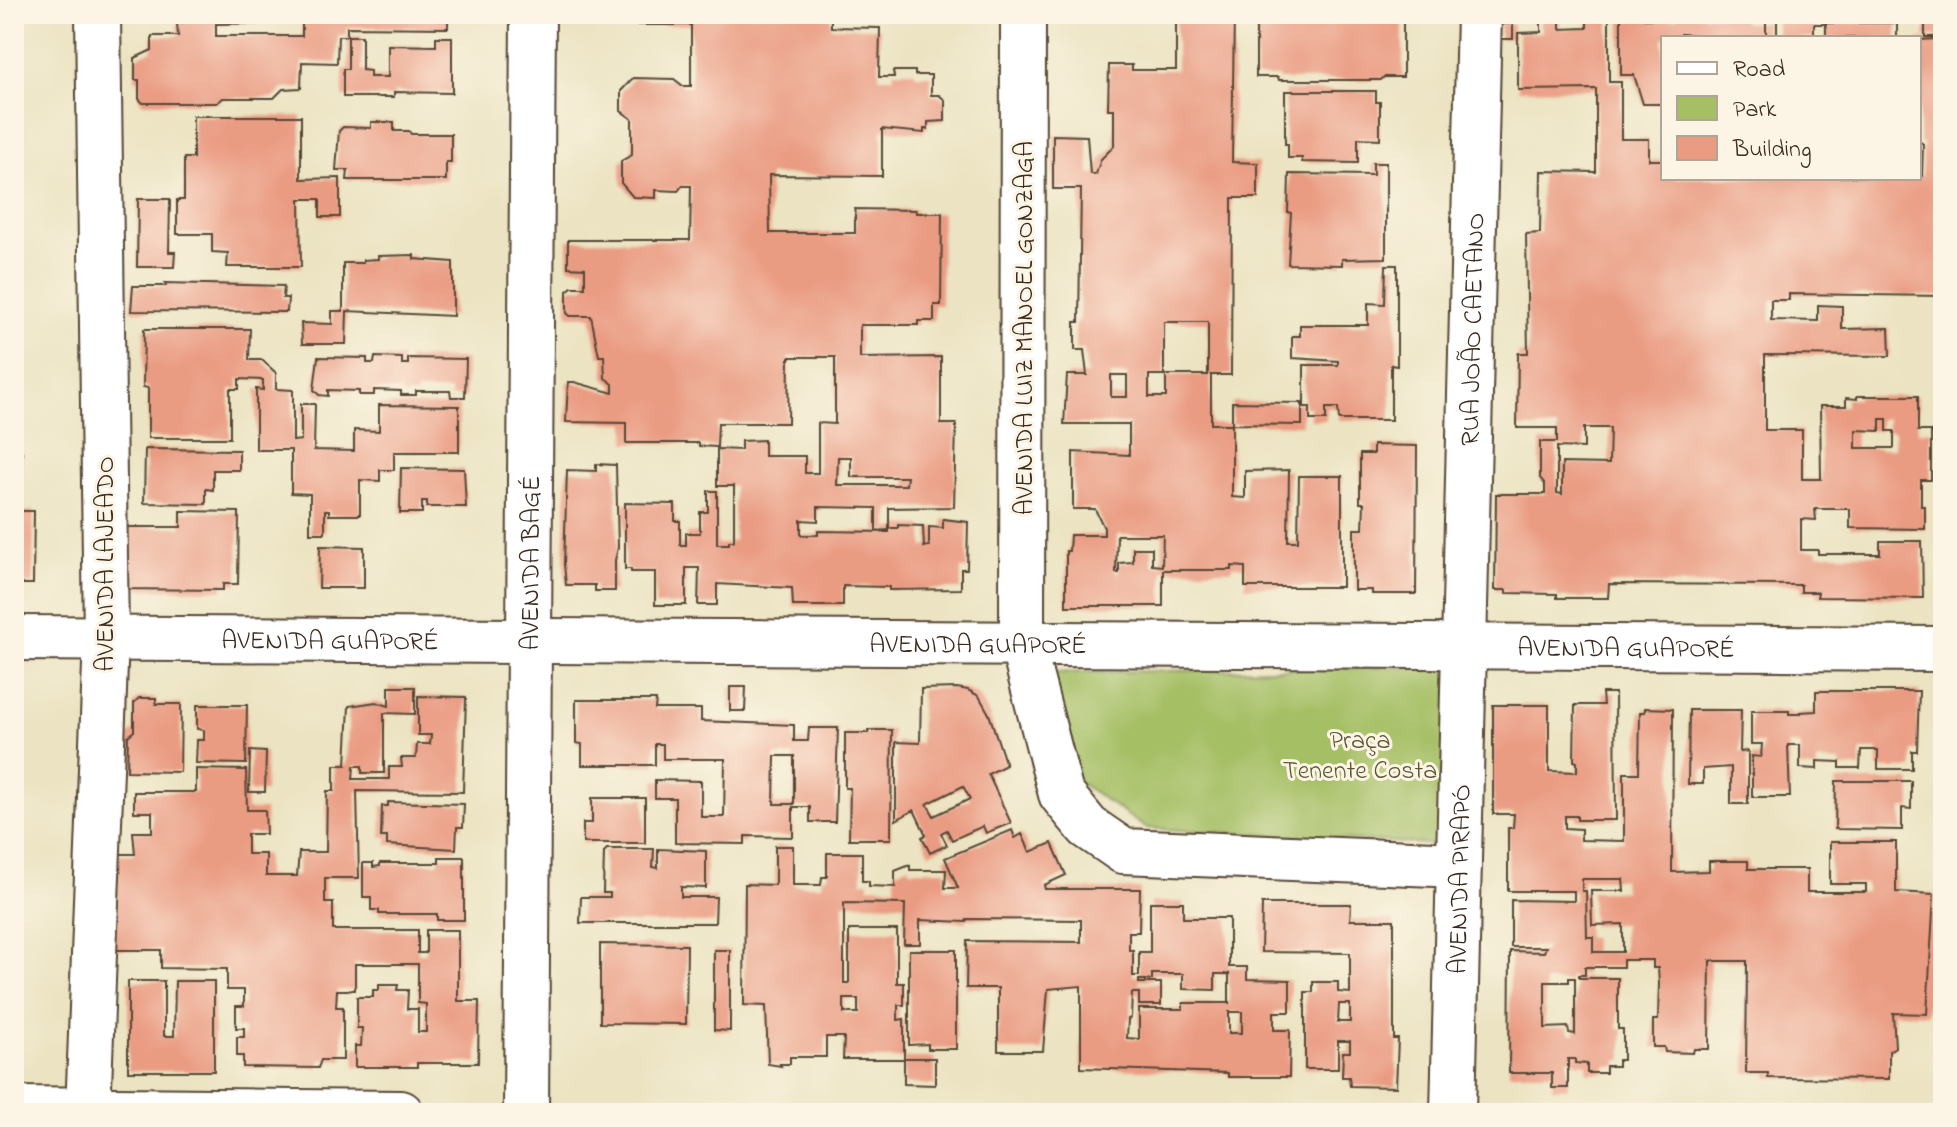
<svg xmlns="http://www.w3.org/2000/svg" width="1957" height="1127" font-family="'Indie Flower',sans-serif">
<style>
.green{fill:#a5bf65;stroke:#707442;stroke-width:2}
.building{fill:#ea9c83;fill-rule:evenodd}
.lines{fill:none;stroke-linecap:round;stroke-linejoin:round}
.minor-casing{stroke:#554636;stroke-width:48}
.minor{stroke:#fff;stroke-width:44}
.labels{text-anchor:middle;stroke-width:6;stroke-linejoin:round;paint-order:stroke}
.street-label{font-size:26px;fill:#3b2a1e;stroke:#fcf5e5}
.park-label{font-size:26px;fill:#5b5733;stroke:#fcf5e5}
</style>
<rect width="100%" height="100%" fill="#fcf5e5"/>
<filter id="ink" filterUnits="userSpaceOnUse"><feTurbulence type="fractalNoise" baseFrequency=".0125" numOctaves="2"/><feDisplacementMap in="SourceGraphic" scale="16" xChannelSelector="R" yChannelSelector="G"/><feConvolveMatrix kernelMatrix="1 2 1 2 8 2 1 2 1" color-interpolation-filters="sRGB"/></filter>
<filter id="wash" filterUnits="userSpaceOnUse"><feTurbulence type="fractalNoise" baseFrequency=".006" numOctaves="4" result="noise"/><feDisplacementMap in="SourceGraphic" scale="32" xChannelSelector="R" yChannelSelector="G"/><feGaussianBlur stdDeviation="1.8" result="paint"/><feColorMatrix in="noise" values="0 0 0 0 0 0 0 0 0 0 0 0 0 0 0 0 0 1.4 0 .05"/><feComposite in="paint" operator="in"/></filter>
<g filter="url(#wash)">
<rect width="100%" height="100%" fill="#ebe3c1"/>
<path class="green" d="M1449 666 1445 845 1146 828 1076 780 1050 673Z"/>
<g id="blocks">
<path class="building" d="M182 14H270V23L216 24V36H302V14H448V28L347 27V36H338L337 63 302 62 301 88 283 89 274 98H223L217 103H143L139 99V80H135V58L152 50V36H178L177 23H182Z
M584 14H831V27L880 28 879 77H894L893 71H915V75H931V95H939L945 100V121L928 122V129H924V133L882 129V176L769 175 770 233H855V209L916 210V213H942L941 305H934V321H918V325H860V358L941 357V424H956L954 507 889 508V530L876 531V508L818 507V521L801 520V535H818V531L889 532V528H898V525L923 526 924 547 929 546V527L943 528V519L968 522 967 569H961V589L889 590V587L843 586V606H793L792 588 717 584V605H698L699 568H686V605H655V572H631V569H625V503L675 504V521H680V545H686V533H700V512H708V491H717V544H729V541H734V486H717V449L741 450V441L764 440V456H805V473H818V423L835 424V357H789L788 423H718L717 447 699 446V443H626V423L566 422 568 382H574L613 393V384L605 378 604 356H599L591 316H570L567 313V291L572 287H585V268L568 267V240H690L691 186H682L678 191 656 190V198L633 197 621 183V161L632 155V119L621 111V91L633 78 674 79 683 86H691V25H584ZM838 457H851V477H907L906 485H837Z
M1176 14H1234L1232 162 1258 163V198H1232L1231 375H1211V424H1232V402L1302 403V425L1232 424V497L1245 498V471L1289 470 1288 541H1298L1299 476H1342V587H1245V567L1232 566V570H1163V606H1066V551H1069L1070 535H1104V528L1095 509H1073V452L1129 455V424H1064L1067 375H1087L1084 350H1075V322H1079L1081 189H1053V135L1087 136 1090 174H1096L1101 159 1114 146V109H1108L1109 65H1132V70H1176ZM1164 322H1208V375H1166V397H1149V375H1164ZM1111 375H1127V397H1111ZM1117 535H1163L1162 566 1152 565V548H1133V562L1119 563V573H1116Z
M1329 14H1343V17H1403V77H1384L1381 80H1279L1278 77H1256V16H1329Z
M1541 14H1560V29L1587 28V14H1609V82H1621V139H1649V160H1663V178L1922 176 1923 144 1919 141V40L1937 39V37H1925V14H1943V296L1789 294V300H1771V320L1818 321V305L1842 306V329L1889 328 1890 356 1765 355V430H1802V479H1821L1820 406H1846V398L1857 399V396H1918V431H1931V480H1921V506H1925V529L1850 528V509H1815L1816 520 1801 519V550H1818V554H1880V541H1922L1923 598 1817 597 1818 592H1801V585L1609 584 1608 598H1557V594L1506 593V590H1495L1496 494H1545V484L1540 478V442H1557V428H1517L1518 353H1528L1526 234 1540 233 1541 171 1596 172V89L1518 90V33L1541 32ZM1880 419H1887V431H1894V448H1856V430L1880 431ZM1584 428H1610L1609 464 1562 463V494L1557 493V447L1584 448Z
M1681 14 1743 16V22H1766V38H1697V35L1681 34V38H1663V104H1643L1634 75H1621V18L1623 15H1644V19H1677V15Z
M1777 14H1826V23H1897V38H1826V24H1814V38H1777Z
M1500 24H1513V39H1500Z
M348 36H362V70L370 71V77H388V45L436 46V37H452V93L394 92V97H343V69H348Z
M1285 91H1376V102H1380V139L1358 138V163L1302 162V158H1288V144H1285Z
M193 116H301V179L340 178V217H320V199H300L301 267H227L228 253 212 252V234H177V200H184V158H193Z
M371 122H394V131H409L411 134H451V162H446V180H347L348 170H336L339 131 343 127 371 128Z
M14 147H18V208H14Z
M1373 163H1386V258L1342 259V265L1288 264 1291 213 1288 212 1289 174 1373 175Z
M138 199H170L169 252H175L174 267H137Z
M414 255V259L453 262V316L347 311 346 344H302L301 323 332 324V311H343V263H363V260L378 259V256Z
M1386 265H1397V366L1391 365V420H1339L1338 408H1326V420H1310V407H1304V365H1338V361L1292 358V336H1300V325H1368V303L1385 304Z
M14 278H21V326H14Z
M165 283 284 286 283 298H288L287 312 131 311 133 286H166Z
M144 329H250L249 360H262L276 373V389L293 390V441L301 440V404H315L314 450 354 451V430L379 431V405L459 406V452H394V470H380V481L360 480V515H329V510H325V533H310V494L291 493V450H256V389L263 390V380L239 379V389H230V438H148V388L143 387Z
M318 357 367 358V363H374L375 357 402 358V364H408V358L466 359 465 397H451L450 391H416V395H401V391L374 390V395H359V391L328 390V396L319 395 314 390Z
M14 405H20V441H14Z
M1373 445 1417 446 1416 594H1372V590H1354V529H1363L1364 503H1360V454H1373Z
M145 449 239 450V470H213V490L206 489V504L144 503Z
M14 452H22L21 511H34L33 584H14Z
M596 464 616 465 618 548 615 560V591H595V585H566L564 564 567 470 596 471Z
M401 468 464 469 466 507H427V501H422V513H400Z
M181 511 239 512 238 584H223V590L117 589 118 527H181Z
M320 546 364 547V588H319Z
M389 687H415V714L384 713V773H362V766H354L353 779H389V767H402L401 758H416L417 744H430L431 735H418V696L466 697 463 792 357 791 359 878H325V903H333V930H418V953H426V930H458V1001H479L478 1063H417V1067H355V1046H361L362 1028H357V997H373V990H379V985H398L397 990H408L407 1009H418V1032H426V1004L418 1003V964H355V990H337L336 1007H343V1060H321L318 1068 243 1067V1056H237V1037H244V1028H236V1006H244V990H227V969L161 968V950H114V854H135L133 832H152V812H134V792H196V769L246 770 247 810H265L266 834H247V854H266V876H297L299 852H326L327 791H334V765H346L349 706 376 702 389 706Z
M730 687H746L745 711H730Z
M957 688 968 690 979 696 989 714 1006 765 988 774 1011 823 986 833 983 826 952 840 947 830 941 833 947 845 930 853 922 837 926 835 914 810 896 820V742L920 743 921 689ZM963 786 970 799 934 816 927 804Z
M1816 691H1919L1917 751H1912V769H1878V750H1861L1860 768H1840V762L1817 761V769L1800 768V745H1788L1790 797H1752V756L1761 757 1762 744H1751V711H1789V714H1800V712L1816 711Z
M1602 693H1615L1616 820H1577V816H1565V828L1581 829V840L1624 841V773H1639L1640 712H1645V708L1673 709 1672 872 1709 871V861H1748V869H1807V892H1866V884H1830V842H1896V892L1934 894 1927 1014 1893 1013 1895 1047 1889 1051V1079L1768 1078V1073H1746L1747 961H1710L1709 1049H1694L1693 1053 1665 1052 1664 1047H1653V1020H1658L1659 983 1658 968H1653V960H1623V967H1585V975H1579V978H1618V1029H1623V1060H1618V1066H1606V1073H1587V1064L1575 1063V1059H1568V1088H1552V1073H1509L1510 951 1544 952 1546 947H1511V900L1574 901V891H1508V828H1513L1514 814H1493V705H1549V771L1577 772V762L1574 761 1575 705H1603ZM1582 879H1623L1624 891H1591L1592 925 1623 924V952H1593V937H1587L1586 891H1582ZM1569 978H1575V1034L1569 1033 1568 1027 1545 1028V982H1569Z
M139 698H156V704H181L180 772 127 771 128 736 134 731V703Z
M576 700H656L655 709H701V721L794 725V741H808L809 728H838L835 822H810V807H793V837L745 836V844L675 843V798H655V780L701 781V817H724L725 759H663V744H655V765H582V744L576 743ZM775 756H794V804H774Z
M197 705H247L246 764 196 763 197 740H204V730L197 729Z
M1689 710H1741L1740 752 1748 751V804H1731V767L1703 769V784H1688Z
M868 730H892L891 839H849L850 788H845V733H868Z
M250 751 266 752 265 792H249Z
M1836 781H1911V809L1902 808V830L1835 829Z
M592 798H645V843H583V823H592Z
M388 802 464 804 463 827H457L456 849 387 845V837H381L382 806H388Z
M1012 830 1015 838 1022 834 1030 852 1052 843 1066 875 1044 885 1045 889H1140L1139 932H1129V950H1133V976H1139V952H1150V902H1183V918H1229V967H1247V979L1290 980V1012H1274V1030H1290L1289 1077H1228V1073L1081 1068V986L1048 989 1043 1051H998V988H966L967 941 1081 942V920L967 919 966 922 920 920V944H904L905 904 844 903V983H849V930H897V983H904V1005H898V1020L904 1019V1059H843L844 1037H826V1057H790V1064H780L781 1066 768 1064 766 1006 744 1005 745 884 775 885V846H793V885H821L822 877H827V853H862V881H869V886L895 887V871L910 865V870H946L945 888H958L945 858ZM1152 974H1183V989L1215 990V974H1229V1003H1183V1009H1139V1039L1127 1038 1128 1019 1131 1018 1132 993H1139V1005H1161V983H1139V980H1152ZM844 999H858V1013H844ZM1229 1012H1242V1033H1229Z
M607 849H654L653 867 658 868V849L706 851V888L681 887V897H716L715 923H580L581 897H610V893H603L604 852Z
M439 857H464V920H437V914H379V910H371V897H363V863H373V867L380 866V863H439Z
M1262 904H1351L1350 920H1394V1039H1398L1396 1087 1350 1086 1349 1077H1342L1343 1052H1350V1041H1338V1069H1305V992H1313V982H1338V992L1350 993V953L1261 952ZM1339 1004H1350V1022H1338Z
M600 944 687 945 686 1024 600 1023Z
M714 950H730V1031L714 1030Z
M909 950H956V1049H928V1044L909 1045Z
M128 981H164V1036H174L175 981H214V1071H128Z
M14 1018H19V1066H14Z
M904 1058H935V1085L904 1084Z"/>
</g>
</g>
<g filter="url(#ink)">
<use href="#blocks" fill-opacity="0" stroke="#554636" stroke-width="2"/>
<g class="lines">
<defs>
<g id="minor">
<path d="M1023 14 1022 643 1061 794 1088 827 1123 851 1459 865"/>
<path id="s1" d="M14 638 1943 649"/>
<path d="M14 1109 401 1113"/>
<path d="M88 1113 106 638 98 14"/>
<path id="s2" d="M526 1113 533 14"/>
<path id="s3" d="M1453 1113 1479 14"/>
</g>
</defs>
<use href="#minor" class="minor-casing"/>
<use href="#minor" class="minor"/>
</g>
</g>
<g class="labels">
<g class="street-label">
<text transform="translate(1023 328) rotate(-90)" y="9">AVENIDA LUIZ MANOEL GONZAGA</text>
<text dy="9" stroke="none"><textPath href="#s3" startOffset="784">RUA JOÃO CAETANO</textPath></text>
<text transform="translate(104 564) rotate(-90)" y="9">AVENIDA LAJEADO</text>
<text dy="9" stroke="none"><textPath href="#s2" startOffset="550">AVENIDA BAGÉ</textPath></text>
<text dy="9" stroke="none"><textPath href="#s1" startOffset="316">AVENIDA GUAPORÉ</textPath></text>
<text dy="9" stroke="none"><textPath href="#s1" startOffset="964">AVENIDA GUAPORÉ</textPath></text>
<text dy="9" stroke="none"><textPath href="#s1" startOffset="1612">AVENIDA GUAPORÉ</textPath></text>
<text dy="9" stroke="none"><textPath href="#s3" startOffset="234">AVENIDA PIRAPÓ</textPath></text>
</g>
<g class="park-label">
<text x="1360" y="748">Praça<tspan x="1360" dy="30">Tenente Costa</tspan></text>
</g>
</g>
<rect width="1957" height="1127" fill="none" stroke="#fcf5e5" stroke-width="48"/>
<rect x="1661" y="36" width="260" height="144" fill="#fcf5e5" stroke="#afa495" stroke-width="2"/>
<rect x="1677" y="62" width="40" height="12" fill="#ffffff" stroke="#afa495" stroke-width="2"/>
<text x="1733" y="76" font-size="24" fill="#3b2a1e">Road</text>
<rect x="1677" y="96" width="40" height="24" fill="#a5bf65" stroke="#afa495" stroke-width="2"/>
<text x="1733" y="116" font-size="24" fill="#3b2a1e">Park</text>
<rect x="1677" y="136" width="40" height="24" fill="#ea9c83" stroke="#afa495" stroke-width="2"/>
<text x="1733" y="156" font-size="24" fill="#3b2a1e">Building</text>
</svg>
